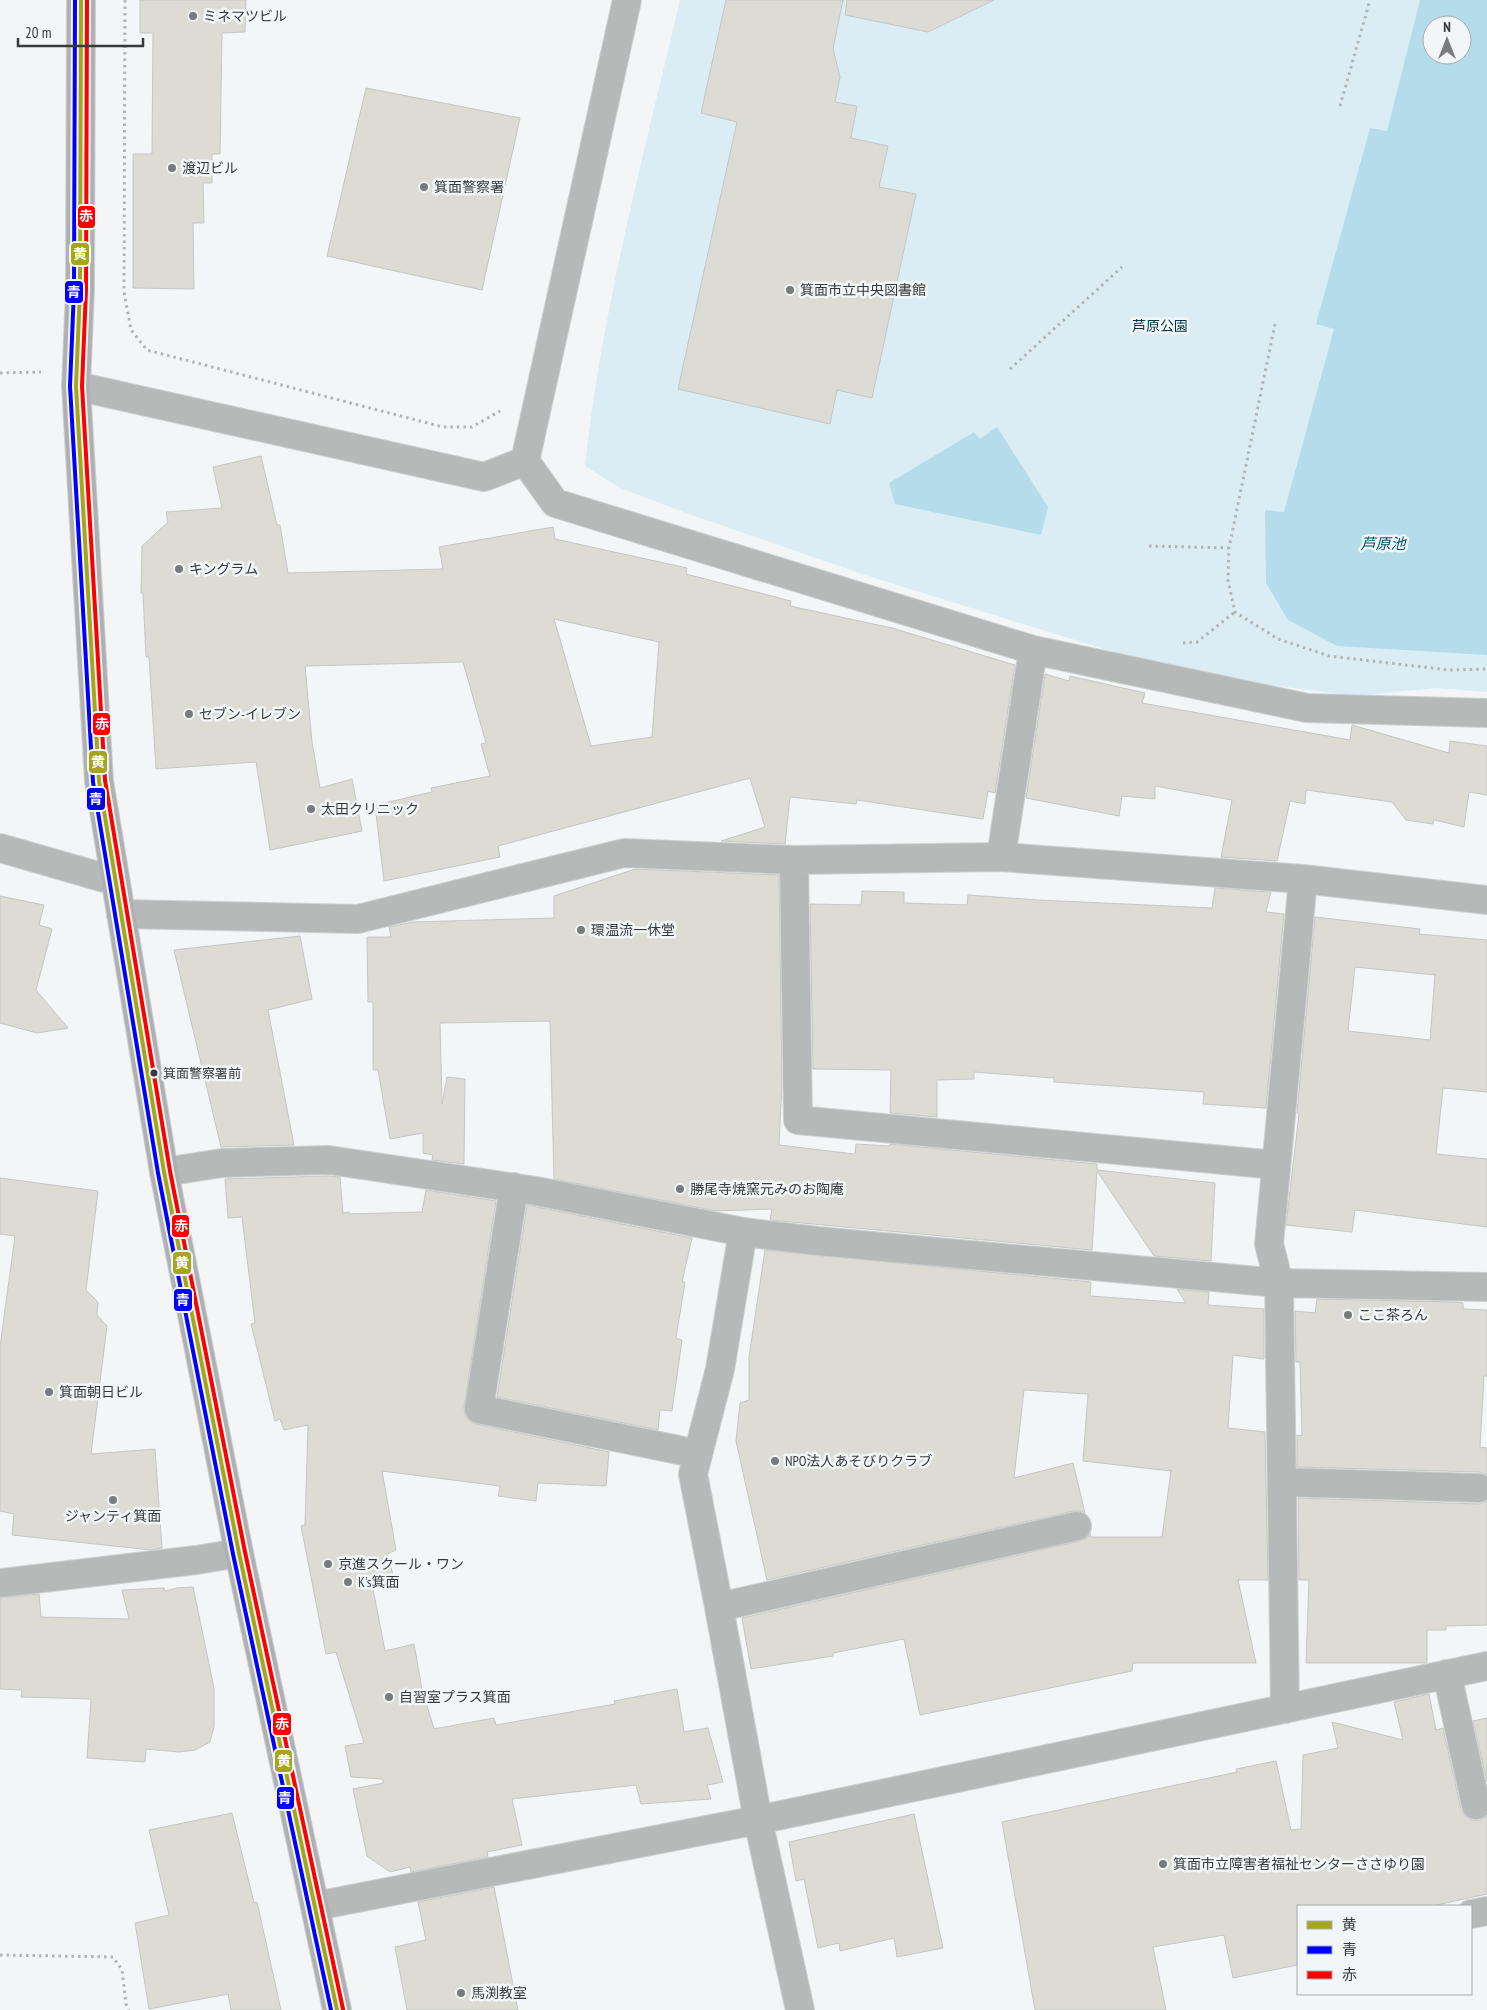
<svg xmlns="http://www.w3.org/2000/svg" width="1487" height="2010" font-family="'PT Sans Narrow','Noto Sans JP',sans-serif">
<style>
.green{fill:#daedf5;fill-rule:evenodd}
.water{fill:#b5dcea;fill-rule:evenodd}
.building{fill:#dcdcd4;stroke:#c5c6c6;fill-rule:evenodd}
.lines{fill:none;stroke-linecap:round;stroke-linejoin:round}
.minor-casing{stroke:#ced0d0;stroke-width:30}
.tertiary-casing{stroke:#ced0d0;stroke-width:30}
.primary-casing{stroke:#ced0d0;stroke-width:30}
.path{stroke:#b2b4b4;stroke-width:3;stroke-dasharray:2.5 4;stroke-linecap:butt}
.minor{stroke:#b7b9b9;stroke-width:28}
.tertiary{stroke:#b7b9b9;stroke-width:28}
.primary{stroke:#afb0b1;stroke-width:28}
.bus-1-casing{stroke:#f2f6f8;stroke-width:8}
.bus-2-casing{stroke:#f2f6f8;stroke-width:8}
.bus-3-casing{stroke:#f2f6f8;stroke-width:8}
.bus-1{stroke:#a5a61a;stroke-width:4}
.bus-2{stroke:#00f;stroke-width:4}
.bus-3{stroke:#f00;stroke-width:4}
.poi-dot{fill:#797b7c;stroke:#f2f6f8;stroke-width:2}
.bus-dot{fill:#383a3a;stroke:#f2f6f8;stroke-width:2}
.labels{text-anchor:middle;stroke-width:5;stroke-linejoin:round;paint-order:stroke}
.bus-label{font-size:13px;fill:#383a3a;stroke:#f2f6f8;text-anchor:start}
.poi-label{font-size:14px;fill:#383a3a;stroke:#f2f6f8;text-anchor:start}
.park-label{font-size:14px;fill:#023645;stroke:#f2f6f8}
.water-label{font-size:15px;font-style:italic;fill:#015166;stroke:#f2f6f8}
.line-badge{stroke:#f2f6f8;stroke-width:2}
.badge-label{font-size:14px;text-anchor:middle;font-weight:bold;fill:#fff}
</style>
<rect width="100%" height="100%" fill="#f3f5f7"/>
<path class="green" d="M680 0H1487V692L1437 688 1355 696 1248 682 1133 658 865 575 686 513 620 488 585 466C602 308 644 154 680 0ZM1432 25H1462V55H1432Z"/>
<path class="water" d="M1420 0H1487V655L1337 646 1288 620 1266 583 1265 510 1284 512 1334 329 1316 324 1370 128 1387 131ZM1432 25H1462V55H1432Z
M997 427 1048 507 1041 535 895 504 889 483 974 432 980 439Z"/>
<path class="building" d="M140 0H246L245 32 222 33 220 154H212V183H203L204 223H193L194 289 133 288V154H152L153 33H140Z
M726 0H843L833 49 840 77 835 102 857 106 851 138 888 146 879 187 916 194 872 398 837 390 830 424 678 389 737 122 701 113Z
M847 0H994L928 32 845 15Z
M366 88 520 118 482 290 327 256Z
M261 456 277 525H280L288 573 443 569 439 547 553 527 555 539 687 568 686 574 791 601 790 606 892 628 1015 665 995 793 988 791 983 819 857 800 856 804 790 797 785 844 721 841 765 827 750 778 498 846 500 857 384 881 375 805 432 792 431 788 490 776 481 744 486 743 463 662 305 666 312 742 320 788 352 779 362 831 270 850 256 762 156 769 149 657H146L143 593H141L142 546 168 522 166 512 222 508 213 467ZM554 619 659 642 652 737 591 746Z
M1045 674 1069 681 1070 676 1145 693 1142 703 1350 740 1352 725 1449 753 1450 741 1487 746V795L1469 792 1464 827 1434 820 1433 824 1406 820 1392 802 1306 790 1305 804 1290 801 1277 861 1221 857 1232 800 1155 786V799L1122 796 1119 816 1026 798Z
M635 869 779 875 782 1083 779 1145 855 1154 856 1144 890 1146V1144L1097 1164V1170L1215 1183 1211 1261 1154 1256 1097 1171 1092 1250 770 1220 772 1209 716 1211 554 1179 550 1021 440 1023 442 1104 447 1077 465 1079 464 1164 432 1160 433 1155 423 1153V1133L390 1139 378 1070H373V1002H368L367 937H391L389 927 413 922 554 918V896Z
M1215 888 1271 892 1266 912 1284 914 1266 1108 1203 1104 1204 1092 1054 1082V1078L974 1072V1079L937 1080V1117L890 1113 891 1070 813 1069 810 904 861 905 862 891 904 892V903L967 905 968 895 1038 900 1212 908Z
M0 896 44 905 39 925 52 929 36 990 68 1028 37 1033 0 1023Z
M1315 917 1420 929 1419 934 1487 940V1092L1443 1088 1436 1154 1487 1159V1227L1355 1210 1352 1232 1286 1225 1299 1114 1297 1113ZM1355 967 1435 975 1430 1040 1348 1031Z
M300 936 312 999 268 1010 294 1145 221 1147 174 950Z
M328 1176 340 1177 343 1213 349 1212V1214L422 1212 426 1190 496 1201 464 1407 465 1415 469 1421 476 1424 609 1452 606 1486 538 1483 536 1501 498 1496 500 1486 382 1471 396 1550 387 1554 395 1581 372 1584 385 1651 414 1644 422 1689 434 1729 494 1718 496 1725 615 1704 614 1701 677 1689 684 1732 708 1728 723 1782 707 1785 711 1799 641 1804 636 1785 512 1799 522 1845 487 1852 488 1857 411 1872 410 1867 390 1872 367 1856 353 1789 383 1783V1779L351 1777 345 1746 364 1743 336 1652 326 1654 301 1526 305 1525 308 1425 284 1430 280 1419 275 1421 251 1324 255 1323 242 1217 228 1218 225 1179Z
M0 1178 98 1191 86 1290 98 1302 97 1315 107 1326 91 1454 155 1449 162 1548 151 1550 12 1535 14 1514 0 1511V1347L15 1236 0 1234Z
M527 1205 692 1238 682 1282H685L676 1338 682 1340 672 1411 660 1410 658 1430 497 1397Z
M765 1250 1091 1282 1090 1296 1186 1303 1177 1289 1209 1292 1208 1305 1264 1309V1359L1233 1355 1228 1428 1265 1432 1268 1580H1238L1256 1663H1133L1132 1671 920 1715 904 1639 833 1653V1656L751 1669 742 1618 1080 1541 1087 1538 1090 1533 1091 1537H1162L1171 1471 1083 1461 1088 1394 1024 1390 1014 1478 1073 1463 1085 1513 1081 1511H1074L767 1580 736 1441 740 1403 749 1400V1357Z
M1317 1299 1455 1302 1463 1303V1309L1487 1310V1376H1484L1480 1447 1487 1448V1475L1479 1472 1297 1467V1435L1302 1436 1300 1362H1296L1295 1311 1315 1313Z
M1298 1498 1479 1504 1487 1501V1625L1446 1626V1630H1427V1663H1306L1309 1580H1299Z
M193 1587 214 1688V1726L210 1742 195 1750 179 1752 146 1749 145 1762 87 1758 91 1699 21 1697 22 1690 0 1689V1598L39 1594 41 1617 129 1619 122 1590 164 1588 165 1591 177 1588Z
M1429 1694 1436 1730 1443 1728 1461 1809 1465 1816 1472 1820H1480L1487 1816V1894L1432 1906H1298V1965L1233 1978 1224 1935 1153 1947 1166 2010H1035L1002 1822 1237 1772 1236 1769 1276 1761 1291 1830 1301 1829 1303 1755 1338 1748 1332 1722 1403 1740 1394 1702Z
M1487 1718V1782L1473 1721Z
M232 1813 254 1903 257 1902 281 2010H231L228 1994 149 2009 135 1923 169 1915 149 1830Z
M914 1814 943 1948 897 1957 894 1938 840 1951 839 1943 818 1948 804 1879 796 1881 789 1842Z
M494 1887 518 2010H407L395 1947 426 1940 418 1902Z"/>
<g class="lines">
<defs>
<path id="minor" d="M525 461 555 503 1033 650 1307 708 1487 713
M0 848 115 881
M1001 857 1033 650
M794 860 798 1120 1276 1165
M121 914 358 919 624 853 794 860 1001 857 1303 879 1487 900
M164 1172 222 1163 329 1160 536 1191 743 1232 818 1241 1279 1283 1487 1287
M514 1187 479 1409 698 1454
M743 1232 720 1369 693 1474 719 1607 758 1820 800 2010
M1282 1482 1479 1488
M0 1583 196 1560 239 1553
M719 1607 1077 1526
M1447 1674 1476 1805
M1285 1709 1279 1283 1269 1244 1303 879
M316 1906 758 1820 1487 1666
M1471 1914 1487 1911"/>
<path id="tertiary" d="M76 386 484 477 525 461 627 0"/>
<path id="primary" d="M81 0 80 290 76 386 99 781 164 1172 239 1553 337 2010"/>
</defs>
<use href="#minor" class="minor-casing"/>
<use href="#tertiary" class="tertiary-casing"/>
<use href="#primary" class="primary-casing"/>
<path class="path" d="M125 0 124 292 131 330 147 350 443 427H472L500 411
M1340 106 1370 0
M1275 324 1229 548 1228 580 1235 612 1278 639 1329 656 1449 670 1487 669
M1010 369 1122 267
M0 373 41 372
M1149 546 1229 548
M1183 643 1197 642 1235 612
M0 1955 113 1957 122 1970 126 2004 129 2010"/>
<use href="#minor" class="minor"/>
<use href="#tertiary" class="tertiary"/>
<use href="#primary" class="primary"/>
<defs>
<path id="bus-1" d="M81 0 80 290 76 386 99 781 164 1172 239 1553 337 2010"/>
<path id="bus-2" d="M75 0 74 290 70 386 93 782 158 1173 233 1554 331 2010"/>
<path id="bus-3" d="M87 0 86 290 82 386 105 780 170 1171 245 1552 343 2009"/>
</defs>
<use href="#bus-1" class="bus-1-casing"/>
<use href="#bus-2" class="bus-2-casing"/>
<use href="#bus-3" class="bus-3-casing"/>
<use href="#bus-1" class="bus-1"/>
<use href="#bus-2" class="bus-2"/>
<use href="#bus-3" class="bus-3"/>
</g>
<g class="poi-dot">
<circle cx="193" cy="16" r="5"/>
<circle cx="172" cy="168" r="5"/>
<circle cx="424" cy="187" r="5"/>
<circle cx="790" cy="290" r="5"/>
<circle cx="179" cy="569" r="5"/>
<circle cx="189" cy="714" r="5"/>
<circle cx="311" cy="809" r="5"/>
<circle cx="581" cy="930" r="5"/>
<circle cx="680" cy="1189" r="5"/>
<circle cx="1348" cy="1315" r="5"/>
<circle cx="49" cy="1392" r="5"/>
<circle cx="775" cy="1461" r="5"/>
<circle cx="113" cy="1500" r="5"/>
<circle cx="328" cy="1564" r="5"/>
<circle cx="348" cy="1582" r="5"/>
<circle cx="389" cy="1697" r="5"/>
<circle cx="1163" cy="1864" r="5"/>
<circle cx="461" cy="1993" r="5"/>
</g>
<circle class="bus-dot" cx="154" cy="1073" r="4.5"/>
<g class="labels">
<g class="bus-label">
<text x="163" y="1078">箕面警察署前</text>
</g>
<g class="poi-label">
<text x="203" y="21">ミネマツビル</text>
<text x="182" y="173">渡辺ビル</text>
<text x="434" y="192">箕面警察署</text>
<text x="800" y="295">箕面市立中央図書館</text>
<text x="189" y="574">キングラム</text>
<text x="199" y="719">セブン-イレブン</text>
<text x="321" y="814">太田クリニック</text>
<text x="591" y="935">環温流一休堂</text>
<text x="690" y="1194">勝尾寺焼窯元みのお陶庵</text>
<text x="1358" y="1320">ここ茶ろん</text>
<text x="59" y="1397">箕面朝日ビル</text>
<text x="785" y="1466">NPO法人あそびりクラブ</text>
<text x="113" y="1521" text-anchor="middle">ジャンティ箕面</text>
<text x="338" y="1569">京進スクール・ワン</text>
<text x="358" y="1587">K's箕面</text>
<text x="399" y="1702">自習室プラス箕面</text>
<text x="1173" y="1869">箕面市立障害者福祉センターささゆり園</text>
<text x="471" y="1998">馬渕教室</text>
</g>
<g class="park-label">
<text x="1160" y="331">芦原公園</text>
</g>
<g class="water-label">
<text x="1383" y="549">芦原池</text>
</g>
</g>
<g class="line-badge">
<rect x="77" y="205" width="19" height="24" rx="5" fill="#f00"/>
<rect x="70" y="242" width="20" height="24" rx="5" fill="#a5a61a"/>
<rect x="64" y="280" width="20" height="24" rx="5" fill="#00f"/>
<rect x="92" y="712" width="19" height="24" rx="5" fill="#f00"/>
<rect x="88" y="750" width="20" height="24" rx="5" fill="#a5a61a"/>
<rect x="86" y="787" width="20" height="24" rx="5" fill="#00f"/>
<rect x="171" y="1214" width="19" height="24" rx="5" fill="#f00"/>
<rect x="172" y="1251" width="20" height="24" rx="5" fill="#a5a61a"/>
<rect x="173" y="1288" width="20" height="24" rx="5" fill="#00f"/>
<rect x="272" y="1712" width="20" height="24" rx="5" fill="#f00"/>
<rect x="274" y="1749" width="19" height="24" rx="5" fill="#a5a61a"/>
<rect x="276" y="1786" width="19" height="24" rx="5" fill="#00f"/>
</g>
<g class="badge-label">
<text x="86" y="221">赤</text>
<text x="80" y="259">黄</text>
<text x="74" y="297">青</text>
<text x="102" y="729">赤</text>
<text x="98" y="767">黄</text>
<text x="96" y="804">青</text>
<text x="181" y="1231">赤</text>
<text x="182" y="1268">黄</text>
<text x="183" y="1305">青</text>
<text x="282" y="1729">赤</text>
<text x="284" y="1766">黄</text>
<text x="285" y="1803">青</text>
</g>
<rect x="1297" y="1905" width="175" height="90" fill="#f2f6f8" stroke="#a8abac"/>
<rect x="1307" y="1921" width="25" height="8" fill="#a5a61a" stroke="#a8abac"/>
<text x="1342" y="1930" font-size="15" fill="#383a3a">黄</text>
<rect x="1307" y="1946" width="25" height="8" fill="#0000ff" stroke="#a8abac"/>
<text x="1342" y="1955" font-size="15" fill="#383a3a">青</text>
<rect x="1307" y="1971" width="25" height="8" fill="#ff0000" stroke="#a8abac"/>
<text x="1342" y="1980" font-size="15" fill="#383a3a">赤</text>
<g transform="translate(1447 40)"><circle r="24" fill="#f2f6f8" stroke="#a8abac"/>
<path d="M0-4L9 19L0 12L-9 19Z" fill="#797b7c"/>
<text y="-8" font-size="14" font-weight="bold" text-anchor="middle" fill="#383a3a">N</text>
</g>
<path d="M18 38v8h125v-8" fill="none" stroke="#383a3a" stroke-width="2.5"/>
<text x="25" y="38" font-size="15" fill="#383a3a" stroke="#f2f6f8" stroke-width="4" paint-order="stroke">20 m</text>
</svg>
